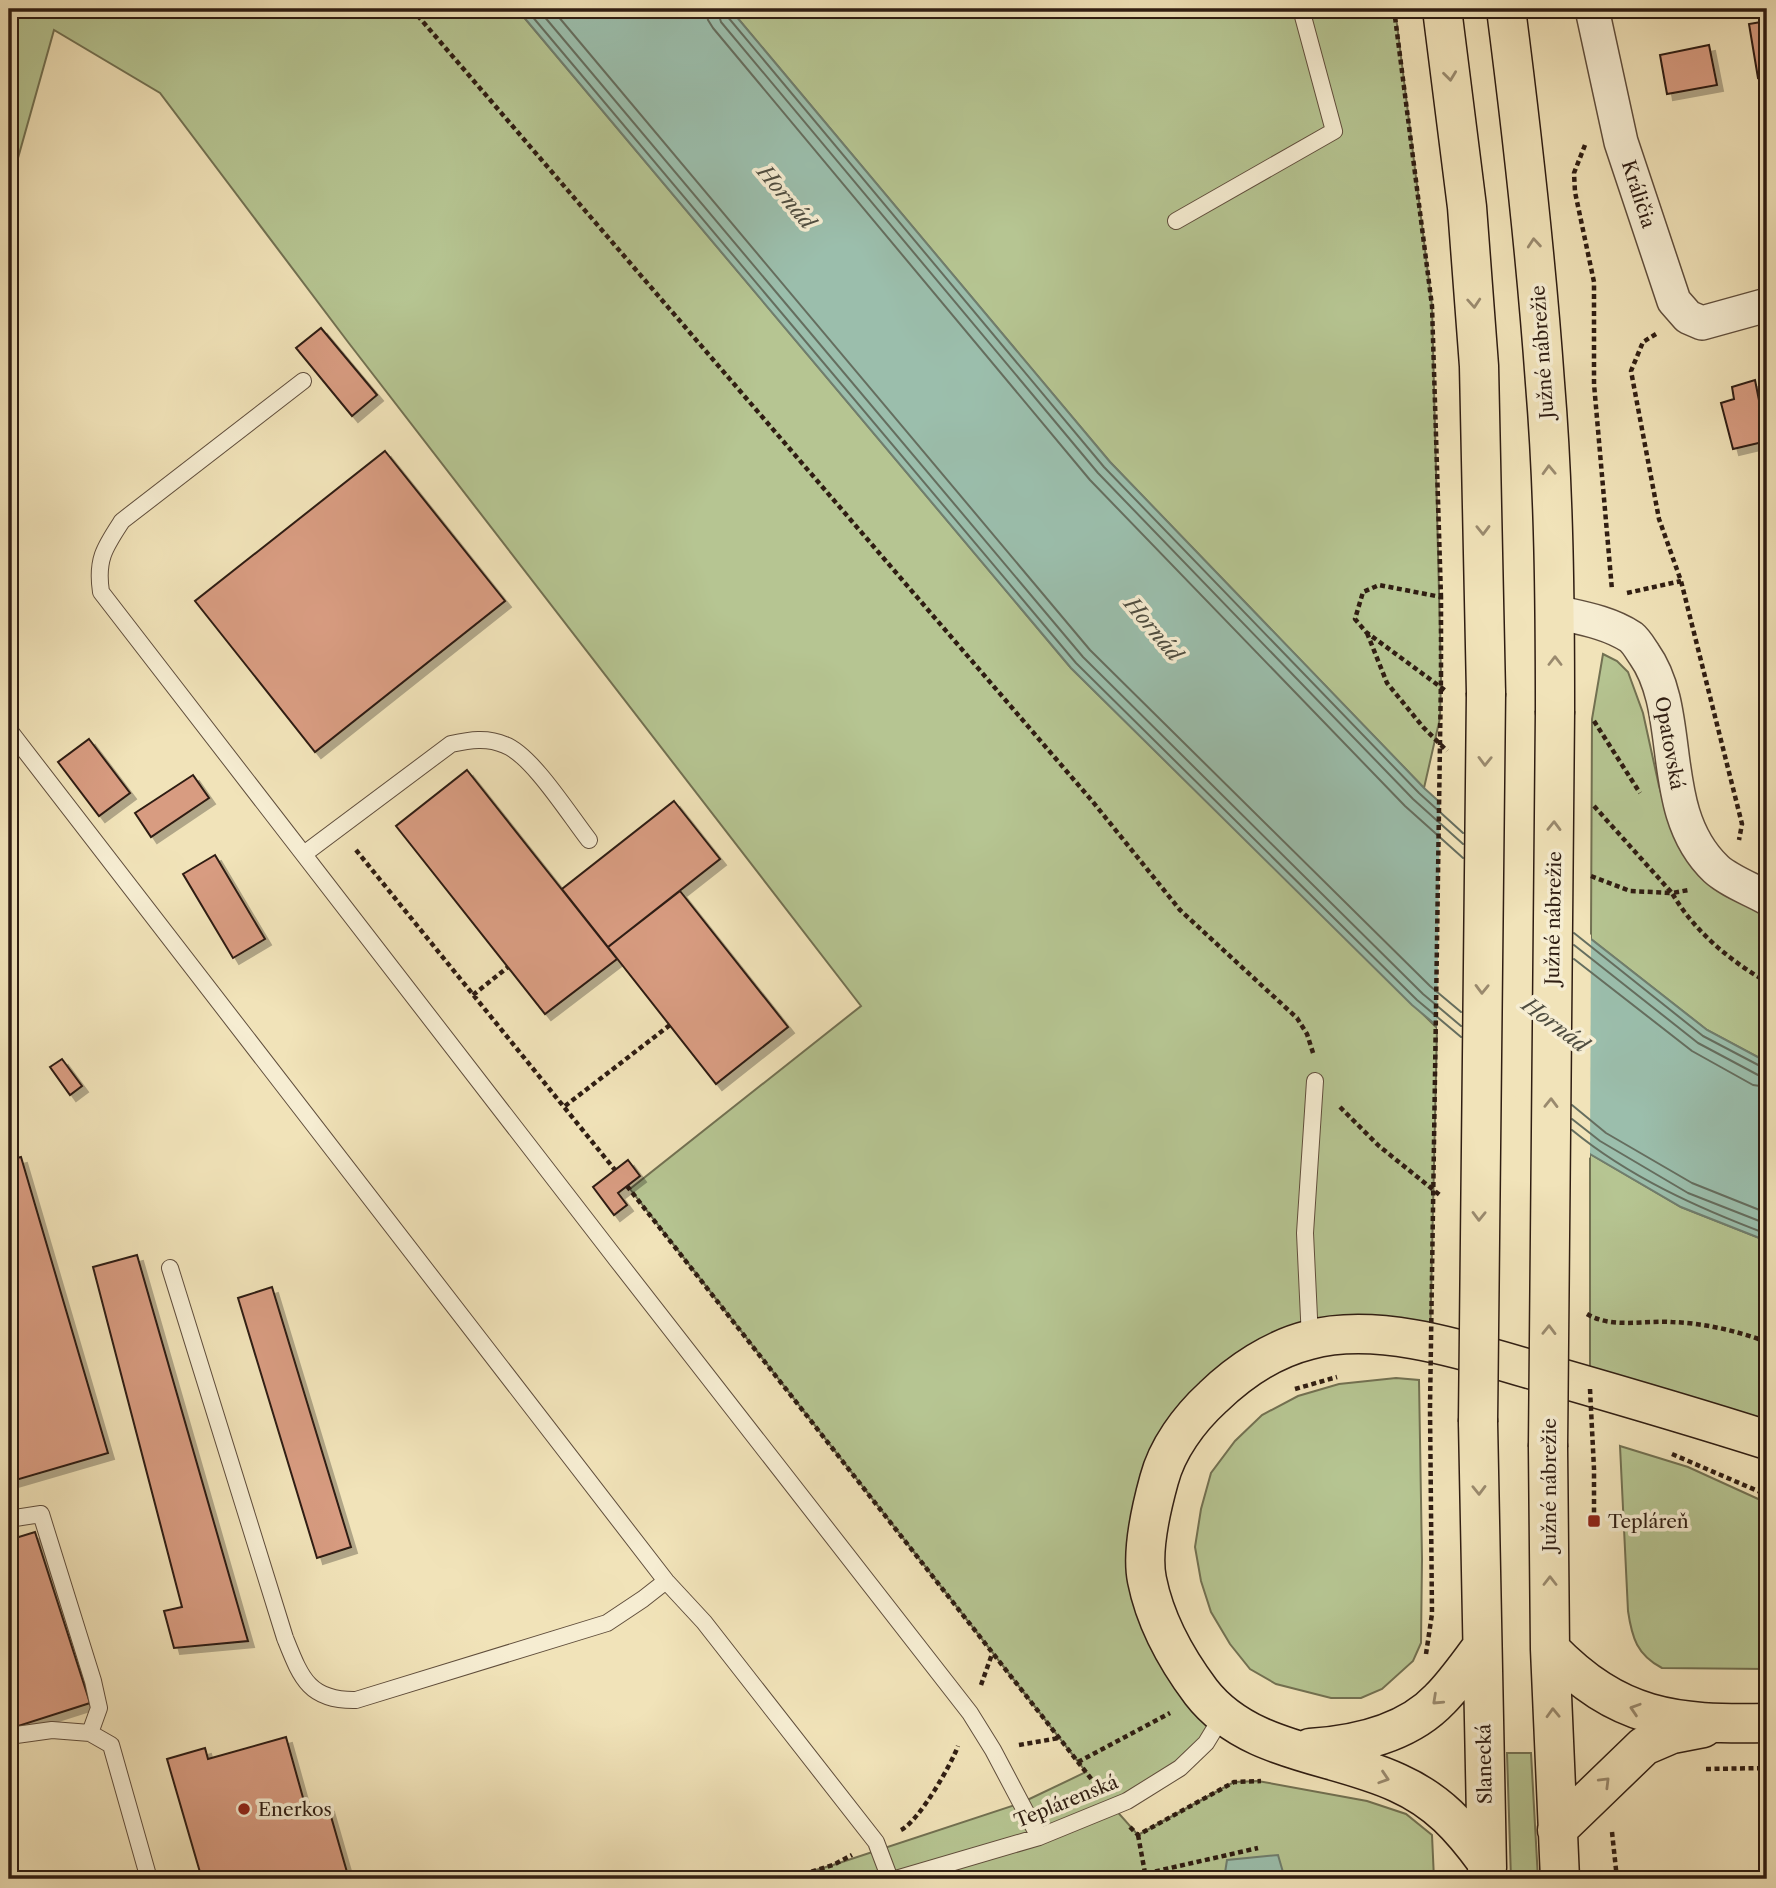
<svg xmlns="http://www.w3.org/2000/svg" width="1776" height="1888" font-family="'Libre Caslon Text',serif">
<style>
.green{fill:#b6c592;stroke:#727152;stroke-width:2}
.water{fill:#9bbeac;stroke:#707e6e;stroke-width:2}
.pier{fill:#f1e3b9}
.lines{fill:none;stroke-linecap:round;stroke-linejoin:round}
.shore{stroke:#656e5f;stroke-width:2}
.building{fill:#d89c81;stroke:#2f1d12;stroke-width:2;filter:url(#shadow)}
.lane-casing{stroke:#604e3c;stroke-width:18}
.street-casing{stroke:#604e3c;stroke-width:36}
.highway-casing{stroke:#2f1d12;stroke-width:41}
.path{stroke:#2f1d12;stroke-width:4.5;stroke-dasharray:5 3.5;stroke-linecap:butt}
.lane{stroke:#f6edd2;stroke-width:16}
.street{stroke:#f6edd2;stroke-width:33}
.highway{stroke:#f1e3b9;stroke-width:38}
.highway-bridge-casing{stroke:#2f1d12;stroke-width:41;stroke-linecap:butt}
.path-bridge{stroke:#2f1d12;stroke-width:4.5;stroke-dasharray:5 3.5;stroke-linecap:butt}
.highway-bridge{stroke:#f1e3b9;stroke-width:38}
.oneway{stroke:#9a8a6e}
.poi-dot{fill:#8f2418;stroke:#f6edd2;stroke-width:2.5}
.labels{text-anchor:middle;stroke-width:7;stroke-linejoin:round;paint-order:stroke}
.street-label{font-size:19px;fill:#2f1d12;stroke:#f6edd2}
.poi-label{font-size:19px;fill:#2f1d12;stroke:#f6edd2;text-anchor:start}
.water-label{font-size:21px;font-style:italic;fill:#4f4d40;stroke:#f6edd2}
</style>
<defs>
<filter id="shadow"><feDropShadow dx="6" dy="6" stdDeviation="0" flood-color="#0004"/></filter>
</defs>
<rect width="100%" height="100%" fill="#f1e3b9"/>
<filter id="stains"><feTurbulence type="fractalNoise" baseFrequency=".00286" numOctaves="4"/><feColorMatrix values="0 0 0 0 .2 0 0 0 0 .09 0 0 0 0 .02 0 0 0 .5 -.17"/></filter>
<radialGradient id="worn" r=".72"><stop offset=".6" stop-color="#630" stop-opacity="0"/><stop offset="1" stop-color="#630" stop-opacity=".3"/></radialGradient>
<path class="green" d="M9 9H517L1071 668 1437 1028 1430 1344 1310 1339 1194 1414 1146 1577 1223 1715 1206 1743 1113 1807 1138 1835 1234 1782 1258 1781 1367 1801 1406 1814 1432 1835 1434 1879H785L833 1865 1021 1803 1086 1772 630 1189 861 1006 348 342 160 93 54 30 9 190Z
M730 9H1395L1432 306 1441 676 1440 718 1424 788 1110 462Z
M1603 654 1617 661 1628 672 1643 713 1659 786 1671 828 1767 898V1062L1707 1030 1591 939 1592 719Z
M1590 1154 1681 1207 1767 1241V1440L1590 1384Z
M1396 1378 1419 1380 1422 1559 1421 1643 1413 1661 1382 1689 1361 1698H1331L1276 1684 1250 1669 1230 1644 1211 1612 1201 1581 1195 1547 1201 1509 1211 1473 1235 1441 1262 1415 1298 1396 1339 1384Z
M1620 1446 1688 1467 1767 1503V1669L1662 1668C1637 1655 1632 1638 1628 1611Z
M1507 1753H1531L1538 1879H1511Z"/>
<path class="water" d="M517 9H730L1110 462 1424 788 1591 939 1707 1030 1767 1062V1241L1681 1207 1590 1154 1412 1005 1071 668Z
M1278 1855 1285 1879H1224L1227 1860Z"/>
<path class="pier" d="M1440 797 1591 935 1590 1158 1437 1031Z"/>
<g class="lines">
<path class="shore" d="M526 9 1076 663 1417 1000 1461 1037
M538 9 1083 657 1423 994 1461 1026
M552 9 1090 650 1430 986 1461 1012
M706 9 708 20 713 28 1090 480 1405 806 1463 858
M717 9 721 22 1098 473 1413 799 1463 844
M725 9 727 16 1104 467 1419 793 1463 833
M1574 933 1703 1036 1762 1067 1767 1068
M1574 945 1698 1043 1758 1075 1767 1077
M1574 959 1692 1051 1753 1085 1767 1087
M1572 1105 1606 1133 1692 1183 1767 1213
M1572 1119 1600 1141 1688 1193 1767 1224
M1572 1130C1629 1177 1698 1208 1767 1234"/>
</g>
<path class="building" d="M1767 21V76L1758 78 1749 24Z
M1709 45 1717 85 1667 94 1660 55Z
M321 328 377 395 352 416 296 348Z
M1755 380 1767 441 1733 449 1721 403 1734 399 1732 387Z
M385 451 505 601 315 752 195 601Z
M89 739 130 793 99 816 58 762Z
M467 770 617 959 545 1014 396 826Z
M193 775 209 798 151 837 135 813Z
M674 801 720 859 608 947 562 889Z
M215 855 265 939 233 958 183 874Z
M680 891 788 1027 716 1084 608 947Z
M62 1059 82 1086 70 1095 50 1067Z
M21 1157 108 1453 9 1482V1160Z
M628 1160 640 1176 618 1193 627 1205 614 1215 593 1187Z
M137 1255 248 1641 174 1648 164 1611 182 1607 93 1267Z
M272 1287 351 1547 317 1558 238 1298Z
M35 1532 90 1703 9 1729V1540Z
M286 1737 307 1812 328 1806 349 1879H202L167 1759 205 1748 208 1759Z"/>
<g class="lines">
<defs>
<path id="lane" d="M1176 221 1334 131 1301 9
M303 381 122 521C105 547 96 559 101 592L617 1260 970 1713 993 1750 1039 1837
M9 730 666 1581 704 1622 876 1842 890 1879
M304 854 451 744C470 740 487 737 505 745 532 755 570 816 589 840
M170 1268 285 1638C301 1678 309 1701 356 1700L607 1623 643 1599 666 1581
M1310 1339 1305 1233 1315 1081
M9 1519 41 1514 93 1681 99 1708 90 1733
M9 1736 52 1730 90 1733 111 1745 149 1879
M896 1879 1039 1837 1127 1801 1180 1768 1206 1743 1223 1715"/>
<path id="street" d="M1592 9 1621 142 1674 301 1688 317 1702 323 1767 305
M1555 612C1581 618 1608 622 1631 637 1636 641 1640 648 1644 654 1686 713 1655 811 1716 869 1729 881 1751 889 1767 898"/>
<path id="highway" d="M1442 9 1467 207 1479 366 1486 693
M1506 9C1522 133 1536 257 1545 383 1554 491 1555 602 1555 711
M1478 1422 1487 1868
M1548 1447 1550 1649 1560 1879
M1550 1649C1618 1719 1674 1725 1767 1723
M1310 1748C1355 1745 1407 1734 1440 1699 1455 1684 1468 1665 1481 1648
M1557 1830 1644 1746 1672 1734 1703 1728
M1486 1861C1461 1827 1438 1801 1398 1783 1334 1753 1248 1753 1201 1692 1177 1660 1155 1620 1147 1580 1141 1551 1151 1509 1159 1480 1167 1449 1189 1419 1213 1397 1239 1372 1273 1349 1309 1340 1383 1320 1479 1355 1550 1375 1623 1396 1695 1417 1767 1440"/>
</defs>
<use href="#lane" class="lane-casing"/>
<use href="#street" class="street-casing"/>
<use href="#highway" class="highway-casing"/>
<path class="path" d="M412 9 1093 802 1180 910 1297 1018 1307 1034 1314 1056
M1394 9 1432 306 1441 597
M1585 145 1574 173 1575 192 1594 282V384L1612 590
M1656 334 1643 342 1631 371 1659 519 1681 581 1742 824 1739 840
M1627 593 1681 581
M1367 633 1387 683 1423 727 1447 751
M1441 676V597L1379 585 1363 592 1355 619 1366 632 1446 691
M1594 721 1640 793
M1594 806 1672 893 1689 890
M356 850 615 1170
M1591 876 1630 891 1672 893C1694 931 1730 961 1767 982
M473 995 508 967
M565 1106 670 1025
M1340 1107 1379 1146 1441 1196
M627 1186 1096 1785
M1587 1314C1612 1329 1644 1320 1672 1322 1703 1323 1738 1331 1767 1342
M1295 1389 1337 1377
M1672 1454 1767 1495
M1594 1521V1469
M1426 1654 1432 1614 1430 1408
M981 1685 992 1654
M1019 1745 1059 1738
M1078 1762 1170 1713
M1706 1769 1767 1768
M1130 1827 1138 1835 1234 1782 1261 1781
M901 1830C919 1821 951 1765 958 1746
M1612 1832 1617 1879
M1138 1835 1145 1873
M787 1879 833 1865 852 1855
M1122 1879 1258 1848"/>
<use href="#lane" class="lane"/>
<use href="#street" class="street"/>
<use href="#highway" class="highway"/>
<defs>
<path id="highway-bridge" d="M1478 1422 1486 693
M1548 1447 1555 711"/>
</defs>
<use href="#highway-bridge" class="highway-bridge-casing"/>
<path class="path-bridge" d="M1590 1389 1594 1469
M1430 1408 1441 676"/>
<use href="#highway-bridge" class="highway-bridge"/>
</g>
<defs><path id="oneway-chevron" d="M-2-3.5L2.5 0L-2 3.5" fill="none" stroke-width="1.6" stroke-linecap="round" stroke-linejoin="round" transform="scale(1.75)"/></defs>
<g class="oneway">
<use href="#oneway-chevron" transform="translate(1450 76) rotate(83)"/>
<use href="#oneway-chevron" transform="translate(1534 243) rotate(-95)"/>
<use href="#oneway-chevron" transform="translate(1474 303) rotate(86)"/>
<use href="#oneway-chevron" transform="translate(1549 470) rotate(-92)"/>
<use href="#oneway-chevron" transform="translate(1483 530) rotate(89)"/>
<use href="#oneway-chevron" transform="translate(1555 661) rotate(-90)"/>
<use href="#oneway-chevron" transform="translate(1485 761) rotate(91)"/>
<use href="#oneway-chevron" transform="translate(1554 826) rotate(-89)"/>
<use href="#oneway-chevron" transform="translate(1482 989) rotate(91)"/>
<use href="#oneway-chevron" transform="translate(1551 1103) rotate(-89)"/>
<use href="#oneway-chevron" transform="translate(1479 1216) rotate(91)"/>
<use href="#oneway-chevron" transform="translate(1549 1330) rotate(-89)"/>
<use href="#oneway-chevron" transform="translate(1479 1490) rotate(89)"/>
<use href="#oneway-chevron" transform="translate(1550 1581) rotate(-90)"/>
<use href="#oneway-chevron" transform="translate(1437 1700) rotate(137)"/>
<use href="#oneway-chevron" transform="translate(1635 1709) rotate(-162)"/>
<use href="#oneway-chevron" transform="translate(1553 1713) rotate(-92)"/>
<use href="#oneway-chevron" transform="translate(1384 1778) rotate(18)"/>
<use href="#oneway-chevron" transform="translate(1605 1782) rotate(-45)"/>
</g>
<g class="poi-dot">
<rect x="1587" y="1514" width="14" height="14" rx="3.5"/>
<circle cx="244" cy="1809" r="7"/>
</g>
<g class="labels">
<g class="street-label">
<text transform="translate(1639 194) rotate(72)" y="7">Králičia</text>
<text transform="translate(1542 352) rotate(-94)" y="7">Južné nábrežie</text>
<text transform="translate(1670 743) rotate(80)" y="7">Opatovská</text>
<text transform="translate(1553 918) rotate(-89)" y="7">Južné nábrežie</text>
<text transform="translate(1549 1485) rotate(-90)" y="7">Južné nábrežie</text>
<text transform="translate(1484 1764) rotate(-91)" y="7">Slanecká</text>
<text transform="translate(1066 1801) rotate(-22)" y="7">Teplárenská</text>
</g>
<g class="poi-label">
<text x="1608" y="1528">Tepláreň</text>
<text x="258" y="1816">Enerkos</text>
</g>
<g class="water-label">
<text transform="translate(786 197) rotate(50)" y="7">Hornád</text>
<text transform="translate(1153 629) rotate(50)" y="7">Hornád</text>
<text transform="translate(1555 1025) rotate(37)" y="7">Hornád</text>
</g>
</g>
<rect width="1776" height="1888" fill="none" stroke="#f1e3b9" stroke-width="35"/>
<rect x="10" y="10" width="1755" height="1867" fill="none" stroke="#2f1d12" stroke-width="3.5"/>
<rect x="18" y="18" width="1741" height="1853" fill="none" stroke="#2f1d12" stroke-width="2"/>
<rect width="100%" height="100%" filter="url(#stains)"/>
<rect width="100%" height="100%" fill="url(#worn)"/>
</svg>
